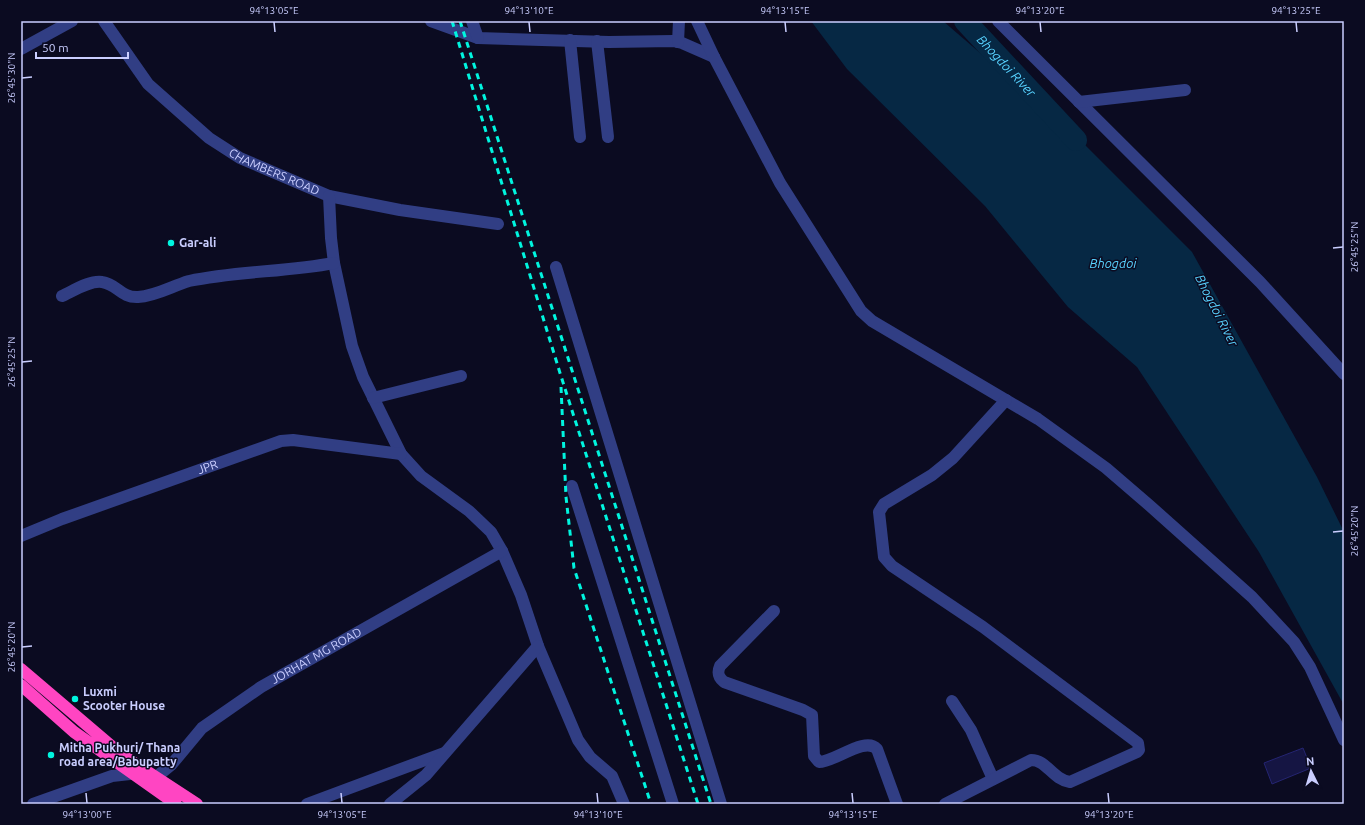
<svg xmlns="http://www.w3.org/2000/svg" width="1365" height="825" font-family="Ubuntu,sans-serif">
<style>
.water{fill:#062844}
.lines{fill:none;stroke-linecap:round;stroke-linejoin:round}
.river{stroke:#062844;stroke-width:22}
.building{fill:#151543;stroke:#252572}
.minor{stroke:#313e84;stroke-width:12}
.highway{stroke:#ff45c2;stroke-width:12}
.rail{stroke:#00f5df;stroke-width:3;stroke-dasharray:6 5;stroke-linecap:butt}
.ticks{fill:none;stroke:#caceff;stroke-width:1.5}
.poi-dot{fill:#00f5df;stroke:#0b0b21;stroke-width:1.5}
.labels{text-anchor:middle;stroke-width:3;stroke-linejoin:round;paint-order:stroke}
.street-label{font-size:12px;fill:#caceff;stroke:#0b0b21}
.poi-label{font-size:12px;font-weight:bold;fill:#caceff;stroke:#0b0b21;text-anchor:start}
.water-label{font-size:13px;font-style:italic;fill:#58d2ff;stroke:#0b0b21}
.neatline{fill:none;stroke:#caceff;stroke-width:1.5}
.ticks-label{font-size:10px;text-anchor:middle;fill:#caceff}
</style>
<rect width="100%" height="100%" fill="#0b0b21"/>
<path class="water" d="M811 21H943L1076 136 1192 252 1317 477 1344 532V705L1259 552 1137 367 1068 307 985 206 847 69Z"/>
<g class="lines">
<path class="river" id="s1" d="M965 21 1076 140"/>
</g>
<path class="building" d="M1303 748 1311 768 1272 784 1264 763Z"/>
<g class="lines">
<g class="minor">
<path id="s2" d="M104 21 148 84 209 138 240 158 329 196 400 210 498 224"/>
<path d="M431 21 478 38 609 42 673 41 682 43 714 57"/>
<path d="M472 21 478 38"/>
<path d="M697 21 714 57 780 183 861 311 872 321 1038 419 1106 468 1149 505 1252 597 1294 642 1310 667 1344 740"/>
<path d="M998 21 1260 282 1344 374"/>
<path d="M570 40 580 137"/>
<path d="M597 41 608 137"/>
<path d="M678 42 679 21"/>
<path d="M21 49 72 21"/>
<path d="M1079 102 1185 90"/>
<path d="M329 196 331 238 334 263 352 346 363 377 401 454 421 476 469 511 491 532 502 551 521 595 538 646 578 740 590 757 612 776 624 804"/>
<path d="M556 267 721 804"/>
<path d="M62 296C73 291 90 280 102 282 117 284 121 298 138 297 156 296 172 286 189 281 237 271 286 272 334 263"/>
<path d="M373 398 461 376"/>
<path d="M572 486 673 804"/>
<path id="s3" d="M21 536 62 519 281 441 293 440 401 454"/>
<path d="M774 611 720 666C717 673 718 677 724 682L803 710 812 715 814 756 819 762C835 762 865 736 877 749L897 804"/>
<path d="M952 701 971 730 993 779"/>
<path id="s4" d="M149 783 172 764 202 728 261 687 502 551"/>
<path d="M33 804 112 776 139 773"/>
<path d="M307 804 444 753"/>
<path d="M390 804 426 775 538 646"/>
<path d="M945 804 1031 760C1047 760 1052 779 1070 782L1137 752 1139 750 1138 743 983 627 892 566 884 557 879 512 884 504 932 475 953 458 1006 400"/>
</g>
<path class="highway" d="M21 669 122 755 197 804
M21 685 74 732 176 804"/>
<path class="rail" d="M452 21 560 373 698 804
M460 21 711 804
M561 387 566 497 574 568 651 804"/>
</g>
<path class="ticks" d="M274 22 275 32M529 22 530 32M785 22 786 32M1040 22 1041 32M1296 22 1297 32M22 78 32 77M1333 248 1343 247M22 362 32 361M1333 532 1343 531M22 647 32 646M86 793 87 803M341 793 342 803M597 793 598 803M852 793 853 803M1108 793 1109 803"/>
<g class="poi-dot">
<circle cx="171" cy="243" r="4"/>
<circle cx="75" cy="699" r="4"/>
<circle cx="51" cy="755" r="4"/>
</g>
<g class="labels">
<g class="street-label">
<text dy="4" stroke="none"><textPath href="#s2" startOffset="232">CHAMBERS ROAD</textPath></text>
<text dy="4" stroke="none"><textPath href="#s3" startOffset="199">JPR</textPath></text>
<text dy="4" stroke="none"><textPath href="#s4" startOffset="212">JORHAT MG ROAD</textPath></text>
</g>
<g class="poi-label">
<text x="179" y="247">Gar-ali</text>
<text x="83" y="696">Luxmi<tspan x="83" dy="14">Scooter House</tspan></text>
<text x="59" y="752">Mitha Pukhuri/ Thana<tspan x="59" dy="14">road area/Babupatty</tspan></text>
</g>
<g class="water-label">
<text dy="5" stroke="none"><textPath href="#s1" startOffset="61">Bhogdoi River</textPath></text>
<text x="1113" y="268">Bhogdoi</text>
<text transform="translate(1217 310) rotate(63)" y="5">Bhogdoi River</text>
</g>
</g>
<rect width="1365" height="825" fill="none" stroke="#0b0b21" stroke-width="44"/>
<g transform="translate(1311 771) rotate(355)" stroke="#0b0b21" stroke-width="3" paint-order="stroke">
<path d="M0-3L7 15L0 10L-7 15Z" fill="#caceff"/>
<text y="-6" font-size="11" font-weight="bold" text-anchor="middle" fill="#caceff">N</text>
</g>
<path d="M36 52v6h92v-6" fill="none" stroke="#caceff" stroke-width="2"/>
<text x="42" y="52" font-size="12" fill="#caceff" stroke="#0b0b21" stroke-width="3" paint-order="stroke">50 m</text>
<rect x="22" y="22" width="1321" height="781" class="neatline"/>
<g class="ticks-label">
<text x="274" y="14">94°13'05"E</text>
<text x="529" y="14">94°13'10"E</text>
<text x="785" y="14">94°13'15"E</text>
<text x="1040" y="14">94°13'20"E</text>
<text x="1296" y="14">94°13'25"E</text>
<text transform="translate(11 78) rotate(-90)" y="4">26°45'30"N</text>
<text transform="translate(1354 247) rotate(-90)" y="4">26°45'25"N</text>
<text transform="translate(11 362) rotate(-90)" y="4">26°45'25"N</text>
<text transform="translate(1354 531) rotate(-90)" y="4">26°45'20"N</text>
<text transform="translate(11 647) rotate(-90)" y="4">26°45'20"N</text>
<text x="87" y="818">94°13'00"E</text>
<text x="342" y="818">94°13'05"E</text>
<text x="598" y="818">94°13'10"E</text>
<text x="853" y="818">94°13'15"E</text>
<text x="1109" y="818">94°13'20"E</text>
</g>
</svg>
